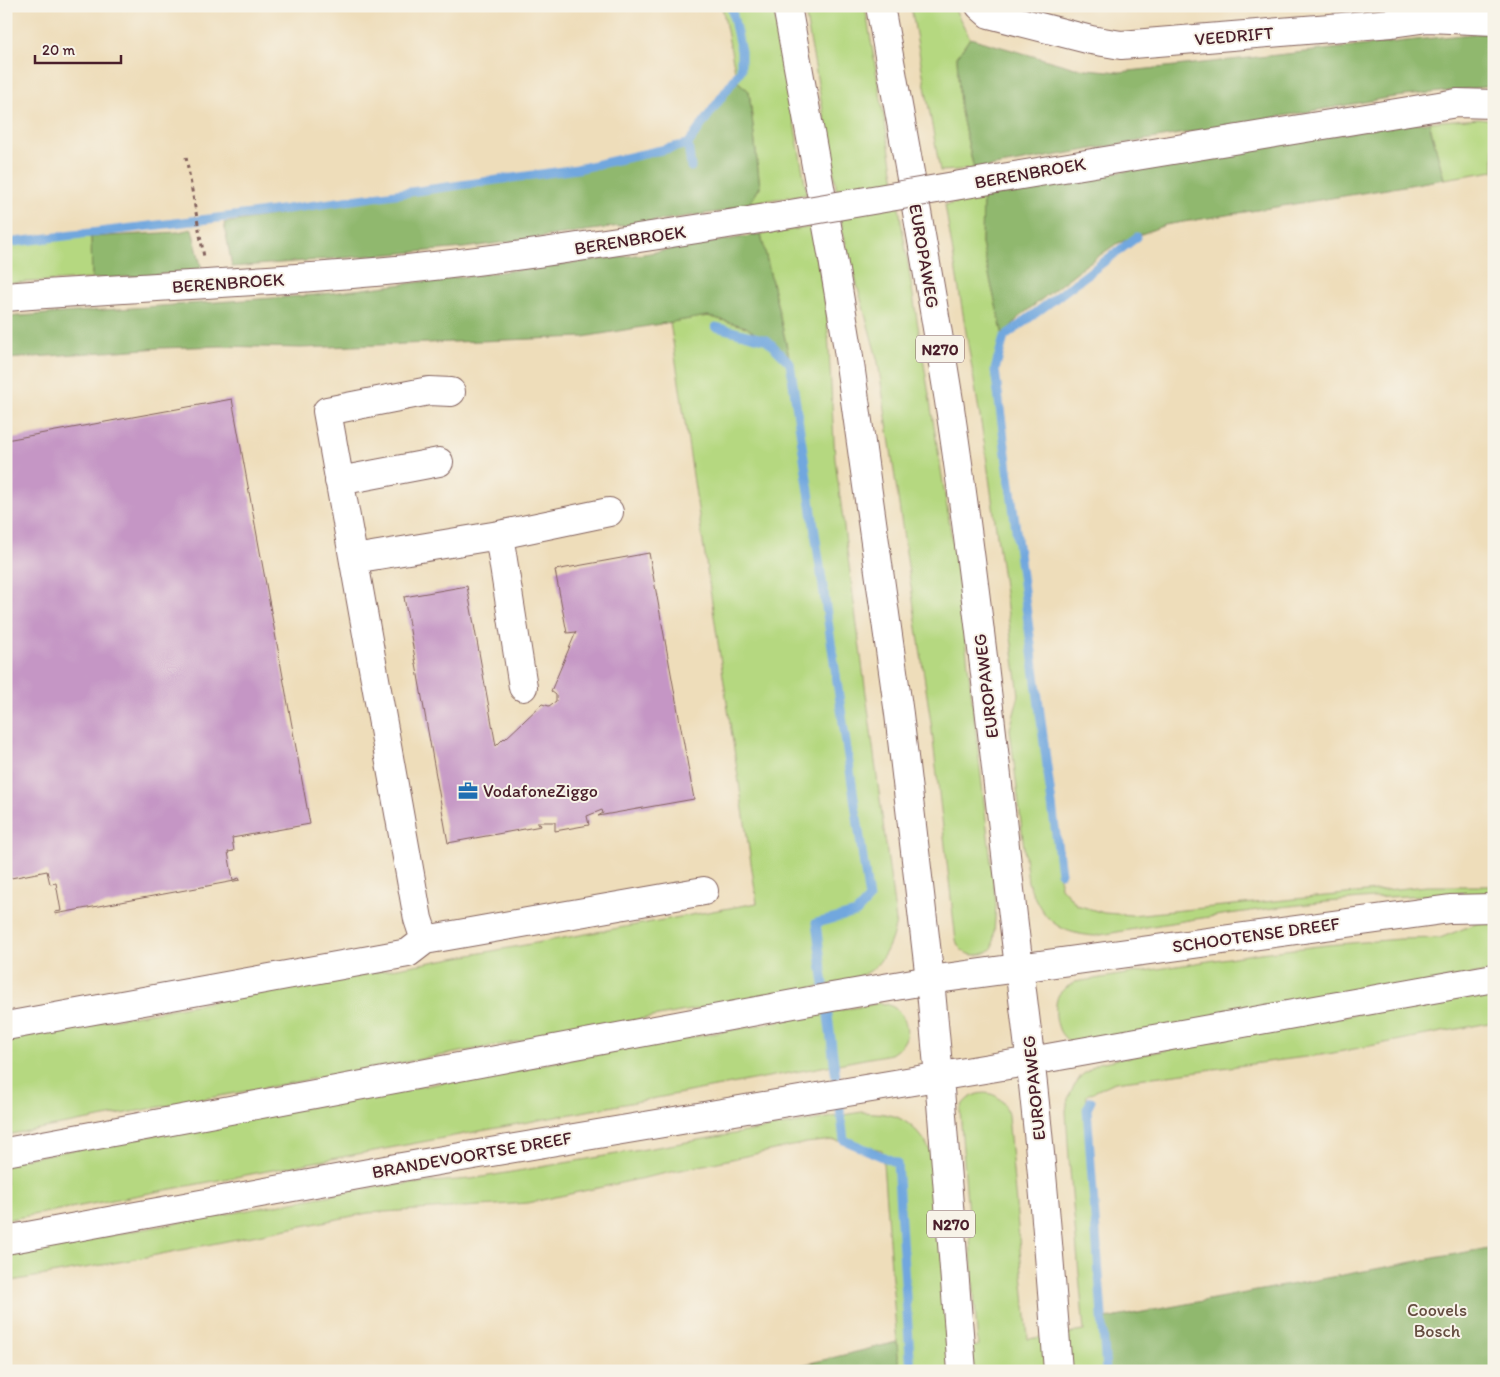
<svg xmlns="http://www.w3.org/2000/svg" width="1500" height="1377" font-family="Itim,sans-serif">
<style>
.green{fill:#b5d880;stroke:#807c56}
.forest{fill:#90b86e;stroke:#6d6c4c}
.lines{fill:none;stroke-linecap:round;stroke-linejoin:round}
.stream{stroke:#71a7de;stroke-width:9}
.building{fill:#c596c5}
.minor-casing{stroke:#83625d;stroke-width:30}
.major-casing{stroke:#83625d;stroke-width:30}
.highway-casing{stroke:#83625d;stroke-width:30}
.path{stroke:#83625d;stroke-width:3;stroke-dasharray:4 4;stroke-linecap:butt}
.minor{stroke:#fff;stroke-width:28}
.major{stroke:#fff;stroke-width:28}
.highway{stroke:#fff;stroke-width:28}
.minor-bridge-casing{stroke:#83625d;stroke-width:30;stroke-linecap:butt}
.minor-bridge{stroke:#fff;stroke-width:28}
.labels{text-anchor:middle;stroke-width:4;stroke-linejoin:round;paint-order:stroke}
.shield{fill:#f7f3e8;stroke:#7e5f64;stroke-width:1}
.shield-label{font-size:16px;font-weight:bold;fill:#4a1f2b}
.street-label{font-size:18px;fill:#4a1f2b;stroke:#f7f3e8}
.poi-label{font-size:18px;fill:#4a1f2b;stroke:#f7f3e8;text-anchor:start}
.park-label{font-size:18px;fill:#654d40;stroke:#f7f3e8}
</style>
<rect width="100%" height="100%" fill="#f7f3e8"/>
<filter id="ink" filterUnits="userSpaceOnUse"><feTurbulence type="fractalNoise" baseFrequency=".02" numOctaves="2"/><feDisplacementMap in="SourceGraphic" scale="10" xChannelSelector="R" yChannelSelector="G"/><feConvolveMatrix kernelMatrix="1 2 1 2 8 2 1 2 1" color-interpolation-filters="sRGB"/></filter>
<filter id="wash" filterUnits="userSpaceOnUse"><feTurbulence type="fractalNoise" baseFrequency=".0096" numOctaves="4" result="noise"/><feDisplacementMap in="SourceGraphic" scale="20" xChannelSelector="R" yChannelSelector="G"/><feGaussianBlur stdDeviation="1.12" result="paint"/><feColorMatrix in="noise" values="0 0 0 0 0 0 0 0 0 0 0 0 0 0 0 0 0 1.4 0 .05"/><feComposite in="paint" operator="in"/></filter>
<g filter="url(#wash)">
<rect width="100%" height="100%" fill="#eeddba"/>
<path class="green" d="M722 6H773L807 194 750 203 760 187 749 91 737 81Z
M804 6H865L892 164 957 570 996 905 993 947C986 957 965 959 958 945 955 940 955 930 954 924L931 723 878 362 843 233 832 160Z
M911 6H953L970 38 957 57 960 108 974 169 940 171Z
M1479 118 1494 120V171L1444 179 1429 122Z
M983 197 982 244 1003 336 996 354 1061 887 1077 905 1104 913 1132 915 1427 886H1494V893C1450 895 1405 895 1361 899 1272 906 1184 920 1095 936 1055 933 1042 918 1028 882L1010 729 1019 695 984 441 945 205Z
M812 227 827 314 835 459 896 921C893 940 883 965 865 974 857 977 847 980 839 983L6 1135V1039L757 903 670 322 708 316 746 327 789 356 761 234Z
M91 237 92 279 6 283V242Z
M1478 923H1494V971L1072 1044C1067 1040 1061 1035 1059 1029 1055 1019 1054 1003 1059 994 1063 989 1069 986 1075 982L1260 953 1327 945 1400 939 1440 938Z
M1494 988V1022L1328 1054 1115 1082 1087 1095 1085 1116 1101 1328 1494 1371H838L898 1357 882 1150 833 1140 806 1143 528 1203 368 1213 136 1259 6 1282V1254L381 1186 471 1179 862 1112C873 1113 884 1113 894 1116 907 1120 923 1135 928 1147 931 1153 933 1159 935 1166L951 1350 978 1346 960 1110C966 1092 993 1086 1004 1104 1006 1107 1007 1111 1008 1115L1028 1339 1084 1331 1069 1159 1066 1111 1068 1099 1074 1086 1081 1076 1098 1063Z
M880 1003C884 1004 888 1004 891 1006 903 1011 910 1028 905 1040 902 1046 896 1051 891 1054L6 1220V1162Z"/>
<path class="forest" d="M1489 32 1494 33V86L1387 98 989 167 974 169 960 108 957 57 970 38 1075 68 1120 72Z
M737 81 749 91 760 187 747 208 464 248 232 267 224 223 684 148 704 127Z
M1429 122 1444 179 1387 189 1165 225 1116 244 1083 267 1019 317 1003 336 982 244 983 197 1004 192 1387 126Z
M192 229 202 270 142 276 92 279 91 237 178 232Z
M761 234 789 357 746 327 708 316 583 337 301 348 221 346 160 348 6 359V317L315 295 644 254Z
M1494 1247V1371H1104L1100 1320Z
M897 1342 899 1371H778Z"/>
<g class="lines">
<path class="stream" d="M688 144 741 70V51L731 6
M6 243 251 214 577 169 688 144 691 167
M716 327 767 340 790 363 869 899 856 913 816 923 844 1140 897 1163 911 1371
M1061 873 995 370 1004 337 1137 237
M1091 1101 1087 1109 1106 1371"/>
</g>
<g id="blocks">
<path class="building" d="M232 399 310 824 232 838 234 851 228 852 233 880 239 878 240 880 55 914V912L61 911 56 883 50 884 47 871 6 879V440Z
M649 553 694 799 598 816 603 813 602 810 587 816 589 825 555 831V822H538V825L540 824 541 826 448 843 404 597 467 586 496 746 504 738 505 739 542 704 549 706 556 701V695L551 691 576 632 567 633 555 570Z"/>
</g>
</g>
<g filter="url(#ink)">
<use href="#blocks" fill-opacity="0" stroke="#83625d" stroke-width="1"/>
<g class="lines">
<defs>
<path id="minor" d="M980 6 989 14 1091 40 1121 45 1392 23 1428 18 1494 21
M972 183 1457 103 1494 104
M6 297C129 287 252 283 375 272 507 260 637 238 767 218
M339 481 439 462
M499 535 523 687
M354 559 499 535 609 512
M425 940 704 891
M6 1026 408 953 425 940 418 919 327 411 429 391 451 392"/>
<path id="major" d="M1019 968C1037 1102 1048 1236 1058 1371
M930 980 939 1077 962 1371
M6 1152 815 1000 930 980 1450 909 1494 908
M6 1240 396 1168 1031 1061 1494 978"/>
<path id="highway" d="M787 6 833 259 847 343 899 714 930 980
M880 6C904 138 928 269 949 401 977 589 997 779 1019 968"/>
</defs>
<use href="#minor" class="minor-casing"/>
<use href="#major" class="major-casing"/>
<use href="#highway" class="highway-casing"/>
<path class="path" d="M186 157 204 257"/>
<use href="#minor" class="minor"/>
<use href="#major" class="major"/>
<use href="#highway" class="highway"/>
<defs>
<path id="minor-bridge" d="M767 218 972 183"/>
</defs>
<use href="#minor-bridge" class="minor-bridge-casing"/>
<use href="#minor-bridge" class="minor-bridge"/>
</g>
</g>
<defs>
<symbol id="office-bare" viewBox="-9 -9 18 18"><path d="M-6-3h4V-5.5h4V-3h4V5H-6ZM-1-4.5V-3h2v-1.5ZM-6 0V1H6V0Z" fill="#1f6fb2" stroke="#f7f3e8" stroke-width="2.5" paint-order="stroke"/></symbol>
</defs>
<g fill-rule="evenodd">
<use href="#office-bare" x="454" y="777" width="28" height="28"/>
</g>
<g class="labels">
<g class="shield">
<rect x="916" y="335.5" width="48" height="27" rx="4"/>
<rect x="927" y="1210.5" width="48" height="27" rx="4"/>
</g>
<g class="shield-label">
<text x="940" y="355">N270</text>
<text x="951" y="1230">N270</text>
</g>
<g class="street-label">
<text transform="translate(1234 36) rotate(-5)" y="6">VEEDRIFT</text>
<text transform="translate(1030 173) rotate(-10)" y="6">BERENBROEK</text>
<text transform="translate(630 240) rotate(-9)" y="6">BERENBROEK</text>
<text transform="translate(924 256) rotate(80)" y="6">EUROPAWEG</text>
<text transform="translate(228 283) rotate(-4)" y="6">BERENBROEK</text>
<text transform="translate(986 686) rotate(-97)" y="6">EUROPAWEG</text>
<text transform="translate(1256 935) rotate(-8)" y="6">SCHOOTENSE DREEF</text>
<text transform="translate(1034 1088) rotate(-96)" y="6">EUROPAWEG</text>
<text transform="translate(472 1155) rotate(-10)" y="6">BRANDEVOORTSE DREEF</text>
</g>
<g class="poi-label">
<text x="483" y="797">VodafoneZiggo</text>
</g>
<g class="park-label">
<text x="1437" y="1316">Coovels<tspan x="1437" dy="21">Bosch</tspan></text>
</g>
</g>
<rect width="1500" height="1377" fill="none" stroke="#f7f3e8" stroke-width="25"/>
<path d="M35 55v8h86v-8" fill="none" stroke="#4a1f2b" stroke-width="2.5"/>
<text x="42" y="55" font-size="15" fill="#4a1f2b" stroke="#f7f3e8" stroke-width="4" paint-order="stroke">20 m</text>
</svg>
